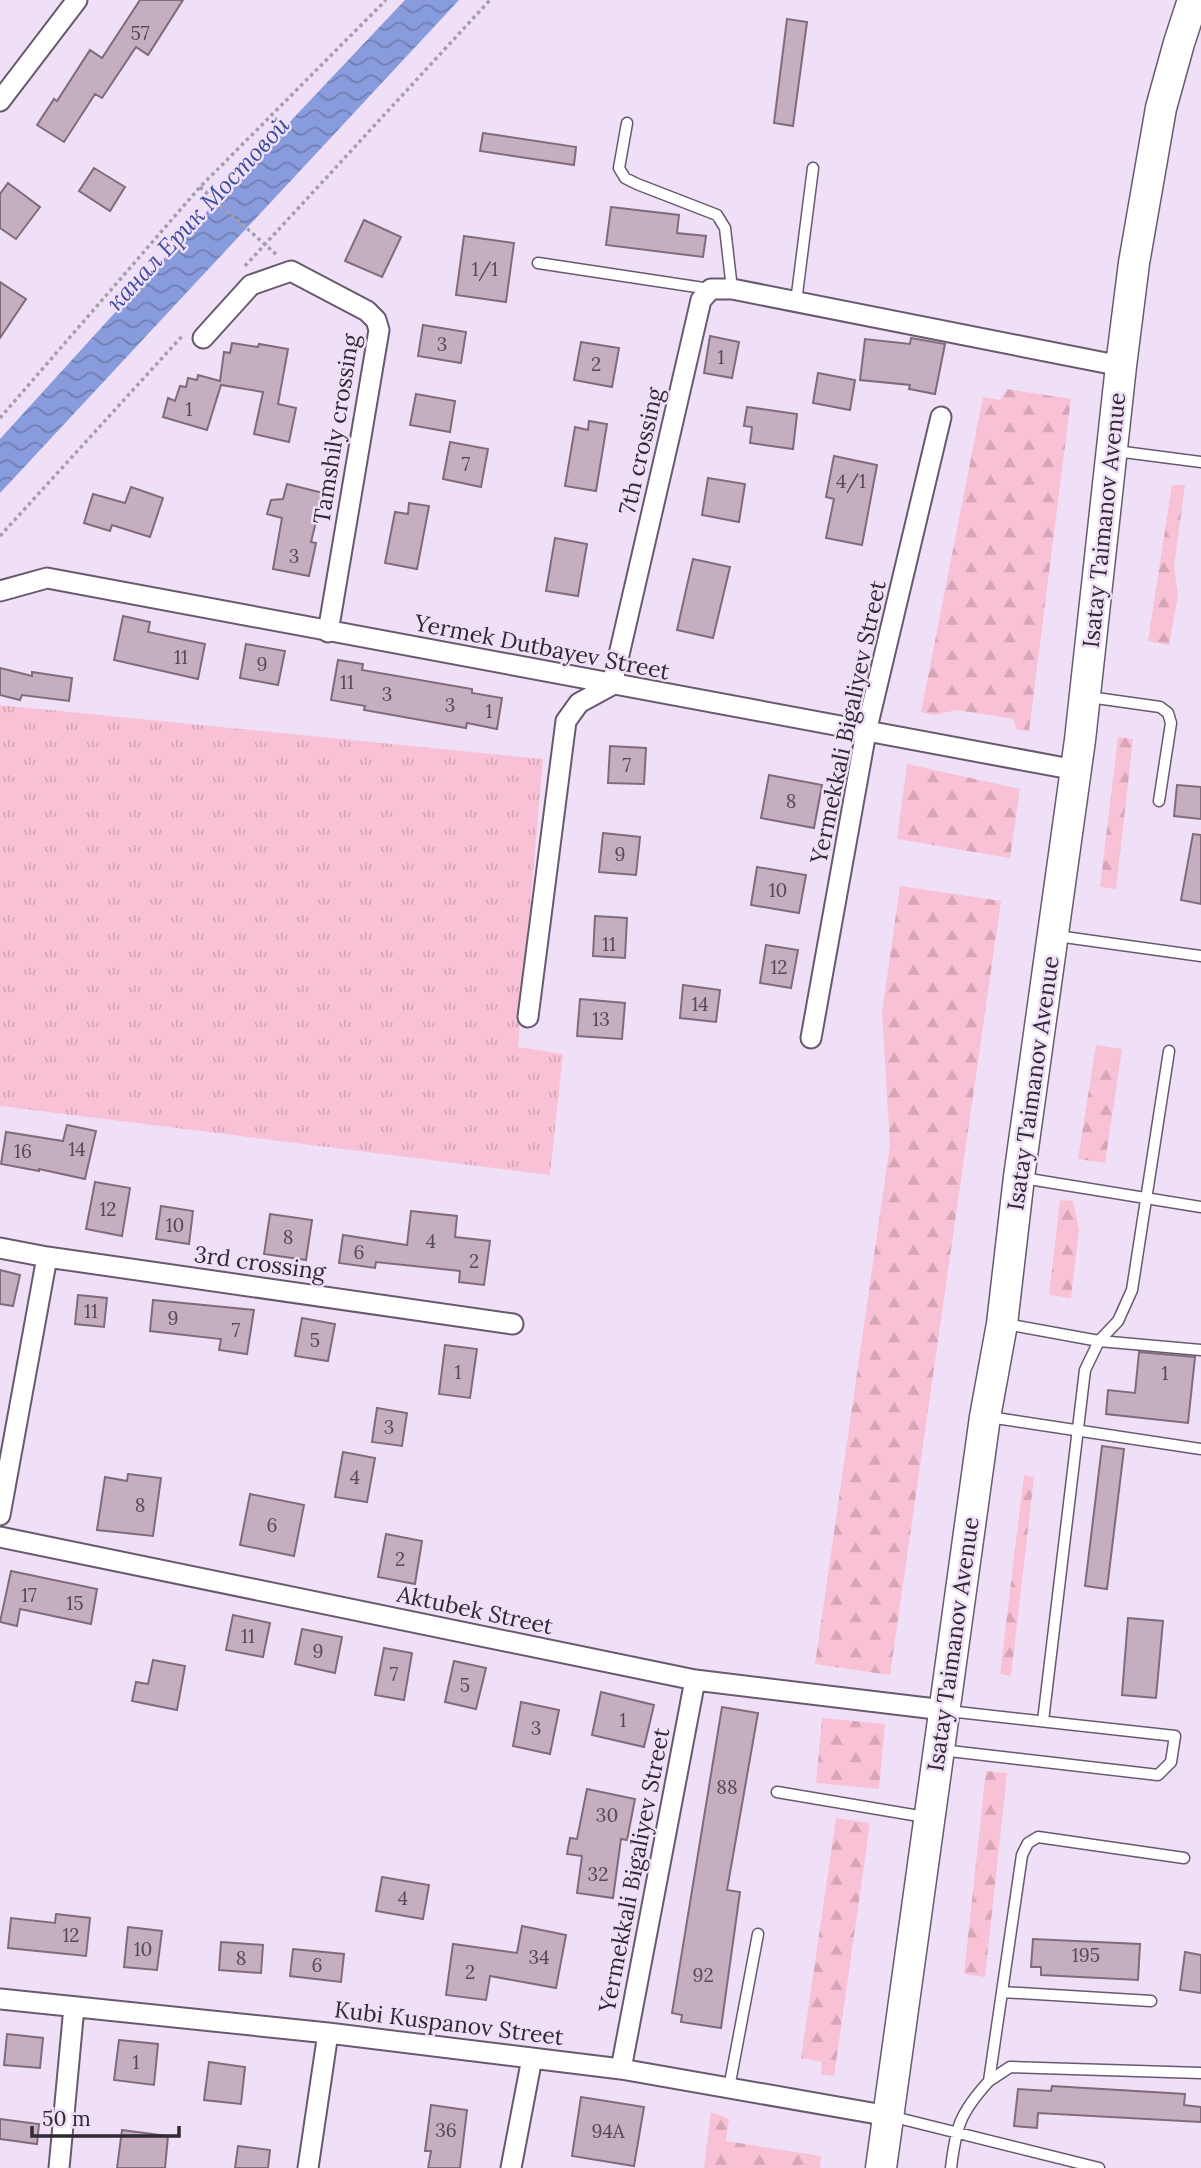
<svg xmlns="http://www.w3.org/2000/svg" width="1201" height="2168" font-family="Lora,serif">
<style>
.grass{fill:url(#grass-tufts)}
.forest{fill:url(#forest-firs)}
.water{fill:url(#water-waves)}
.building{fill:#c5aebf;stroke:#806b7b;stroke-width:2}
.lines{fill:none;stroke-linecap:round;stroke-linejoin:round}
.lane-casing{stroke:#675a6e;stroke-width:13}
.street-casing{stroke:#675a6e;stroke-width:23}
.primary-casing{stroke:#675a6e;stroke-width:33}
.path{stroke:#a89dae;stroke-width:3.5;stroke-dasharray:3.5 3.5;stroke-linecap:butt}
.lane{stroke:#fff;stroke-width:10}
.street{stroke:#fff;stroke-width:19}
.primary{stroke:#fff;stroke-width:30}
.labels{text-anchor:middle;stroke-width:5;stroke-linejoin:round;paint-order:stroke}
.number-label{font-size:19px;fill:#544a55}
.street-label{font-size:23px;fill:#2f2932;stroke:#efe0f7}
.water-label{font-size:24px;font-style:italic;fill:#3e4e9c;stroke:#efe0f7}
</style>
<defs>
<pattern id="grass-tufts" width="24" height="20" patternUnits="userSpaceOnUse" patternTransform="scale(1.75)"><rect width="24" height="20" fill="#f9c1d5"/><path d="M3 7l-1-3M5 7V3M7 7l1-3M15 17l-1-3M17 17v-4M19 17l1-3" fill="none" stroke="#d6a6b7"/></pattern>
<pattern id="forest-firs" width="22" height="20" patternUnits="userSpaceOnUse" patternTransform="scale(1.75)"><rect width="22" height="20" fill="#f9c1d5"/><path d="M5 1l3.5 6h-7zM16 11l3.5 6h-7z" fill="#d6a6b7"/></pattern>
<pattern id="water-waves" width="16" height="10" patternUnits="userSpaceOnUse" patternTransform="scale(1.75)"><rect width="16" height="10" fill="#889bdc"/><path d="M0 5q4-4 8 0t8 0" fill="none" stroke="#707eb3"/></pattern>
</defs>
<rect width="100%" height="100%" fill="#efe0f7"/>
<path class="grass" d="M0 705 543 759 518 1047 563 1054 550 1175 0 1106Z"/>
<path class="forest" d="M1007 389 1071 399 1029 731 1017 730 1013 719 957 710 934 715 921 712 983 397 1000 400Z
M1172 485H1185L1174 567 1178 595 1169 645 1148 641Z
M1118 737 1133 739 1116 889 1100 887Z
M907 764 1020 789 1010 858 897 839Z
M900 886 1001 901 890 1675 815 1664 890 1145 882 1013Z
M1096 1045 1122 1049 1105 1163 1078 1159Z
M1060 1200 1073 1201 1079 1230 1071 1298 1049 1295Z
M1024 1475 1034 1477 1011 1676 1000 1674Z
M822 1718 885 1724 879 1789 816 1783Z
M986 1771 1007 1773 985 1977 964 1974Z
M836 1818 870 1823 834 2076 821 2074 822 2062 801 2058Z
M711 2112 729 2119 726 2141 821 2156 820 2168H704Z"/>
<path class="water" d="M405 0H459L0 493V439L251 163Z"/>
<path class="building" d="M140 0H183L148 55 136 47 102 98 95 94 64 142 37 125 54 99 57 101 90 50 102 58Z
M787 19 807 22 793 126 774 123Z
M483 133 576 147 574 165 480 151Z
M94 168 125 187 110 211 79 191Z
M8 183 40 207 16 239 0 228V194Z
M611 207 679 215 677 233 706 236 703 257 606 245Z
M364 220 401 237 382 277 345 261Z
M464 236 514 243 506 302 456 295Z
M0 282 26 299 0 338Z
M423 325 466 332 461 363 418 356Z
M710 336 739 342 732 378 704 373Z
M911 338 945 344 935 394 909 389 910 385 860 380 865 339 910 344Z
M581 342 619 348 612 387 574 380Z
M232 343 258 347 259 344 288 349 278 404 296 408 289 442 254 434 263 392 221 385 207 430 163 417 168 398 175 401 180 386 186 387 188 378 197 380 198 375 220 381 224 352 230 353Z
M818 373 855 380 850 410 813 403Z
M416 394 455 401 450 432 410 425Z
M747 407 797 414 793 449 750 443 752 427 744 426Z
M589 421 607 424 596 491 565 486 575 427 588 430Z
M450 442 488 449 481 487 443 479Z
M834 456 877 465 862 545 826 538 834 499 826 497Z
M708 478 745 484 739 522 702 515Z
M287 484 323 493 311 542 316 543 309 576 273 569 282 518 267 514 271 500 283 499Z
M131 487 163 498 150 537 112 525 110 531 84 523 93 494 125 503Z
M409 503 429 506 417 569 385 563 395 512 408 514Z
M555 538 587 544 578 596 546 591Z
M693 559 730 567 713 638 677 630Z
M123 616 150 622 148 632 205 644 198 679 114 660Z
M246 644 285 651 278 685 240 678Z
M338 660 363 664 362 670 472 689V693L502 698 497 729 467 723 466 728 364 710 365 706 331 700Z
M0 668 32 676V672L72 678 69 701 22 695 20 700 0 695Z
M610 746 646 748 644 784 608 783Z
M769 775 822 785 814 828 761 818Z
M1177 785 1201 787V819L1174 816Z
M603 833 640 837 636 875 599 872Z
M1193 834 1201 835V904L1181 900Z
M757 867 806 875 799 913 751 905Z
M595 916 627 918 625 958 593 956Z
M766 945 798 950 791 988 760 983Z
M683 985 720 990 716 1022 680 1018Z
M580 999 625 1003 622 1039 577 1036Z
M67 1125 96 1131 85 1179 39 1169V1171L1 1164 6 1132 63 1141Z
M95 1182 130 1188 122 1236 86 1229Z
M161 1206 193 1211 189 1244 156 1239Z
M411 1211 457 1216 455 1237 490 1241 484 1285 459 1282 460 1271 376 1262 375 1268 339 1263 343 1235 407 1245Z
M270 1214 312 1220 306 1260 264 1254Z
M0 1270 20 1275 13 1306 0 1304Z
M78 1295 107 1298 104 1327 75 1324Z
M153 1300 254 1310 247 1354 219 1350 221 1339 150 1331Z
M302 1318 335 1324 328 1361 295 1356Z
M445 1345 477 1349 470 1398 439 1394Z
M1139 1352 1195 1357 1188 1423 1106 1414 1108 1390 1135 1393Z
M377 1408 407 1413 402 1446 372 1442Z
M1102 1446 1124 1449 1107 1589 1085 1586Z
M343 1452 375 1458 367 1502 335 1497Z
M128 1474 161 1478 153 1536 97 1530 105 1477 127 1481Z
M250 1494 304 1505 294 1556 240 1545Z
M386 1534 422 1541 415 1584 378 1577Z
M11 1571 97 1589 91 1624 20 1609 17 1626 0 1622Z
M233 1615 270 1623 263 1657 226 1650Z
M1128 1618 1163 1621 1156 1698 1122 1695Z
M302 1629 342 1637 335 1673 295 1664Z
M384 1648 412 1653 404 1700 375 1695Z
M153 1660 185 1666 177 1710 132 1701 136 1682 148 1684Z
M454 1661 486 1668 476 1709 445 1702Z
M601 1692 654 1705 644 1747 592 1735Z
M521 1702 559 1710 550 1754 513 1746Z
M722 1707 758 1713 727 1890 740 1892 721 2028 681 2022 682 2015 672 2013Z
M587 1789 635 1799 627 1840 621 1839 613 1898 577 1893 582 1856 567 1854 570 1838 577 1839Z
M382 1877 429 1885 423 1919 376 1911Z
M56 1914 90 1918 86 1956 8 1948 11 1918 55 1923Z
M522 1926 566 1935 556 1988 490 1976 486 2000 446 1995 453 1944 517 1953Z
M128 1927 162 1931 157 1970 124 1967Z
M1033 1939 1140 1944 1138 1980 1041 1975V1967H1031Z
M221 1942 263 1945 261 1973 219 1970Z
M293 1949 344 1954 341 1982 290 1976Z
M1185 1952 1201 1955V1993L1180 1990Z
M7 2034 43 2038 40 2068 4 2065Z
M119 2040 158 2044 154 2085 114 2080Z
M209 2062 245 2067 241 2104 204 2100Z
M1052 2086 1185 2094 1184 2105 1201 2107V2122L1038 2113 1037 2128 1014 2126 1018 2089 1051 2091Z
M581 2097 644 2107 634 2166 572 2156Z
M431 2105 467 2110 460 2168H428L431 2151H425Z
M0 2119 39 2124 37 2144 0 2139Z
M122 2130 168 2136 165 2168H117Z
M238 2146 270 2150 268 2168H235Z"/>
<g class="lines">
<defs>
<path id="lane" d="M627 123 619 168 625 178 637 184 717 215 725 228 732 289
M538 263 710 289
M796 302 813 168
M1116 451 1201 462
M1089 697 1160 707 1168 713 1171 723 1159 801
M1057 936 1201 956
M1023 1178 1201 1207
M1006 1324 1099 1341 1201 1350
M989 1417 1201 1449
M1043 1721 1085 1370 1099 1341 1118 1321 1132 1290 1169 1051
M941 1750 1158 1775 1171 1762 1175 1736 948 1711
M777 1792 925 1817
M1002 1992 1151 2001
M989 2081 1010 2067 1201 2073
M729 2088 758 1934
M890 2116 1099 2168
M951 2168C956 2126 960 2113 989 2081L1022 1855 1028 1843 1038 1837 1184 1858"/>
<path id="street" d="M0 101 77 0
M203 338 251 285 291 271 367 311 376 320 379 330 328 632
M0 591 47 578 1076 770
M528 1017 566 721 579 703 612 685 701 300 711 289H732L1121 366
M811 1038 866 732 941 417
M0 1248 47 1257 513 1324
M0 1515 47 1257
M0 1537 695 1680 944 1710
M0 1999 328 2033 621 2069 889 2116
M621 2069 695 1680
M59 2168 74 2007
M308 2168 328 2033
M511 2168 532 2058"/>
<path id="primary" d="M881 2168 985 1417 1002 1324 1019 1177 1080 740 1121 366 1134 263 1161 108 1179 43 1193 0"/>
</defs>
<use href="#lane" class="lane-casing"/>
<use href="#street" class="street-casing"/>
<use href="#primary" class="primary-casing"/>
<path class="path" d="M200 187 278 256
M245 266 490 0
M0 418 200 187 386 0
M0 536 184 334"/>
<use href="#lane" class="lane"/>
<use href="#street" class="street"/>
<use href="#primary" class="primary"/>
</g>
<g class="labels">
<g class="number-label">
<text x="140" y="40">57</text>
<text x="485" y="276">1/1</text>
<text x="442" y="351">3</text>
<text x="721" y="364">1</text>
<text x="596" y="371">2</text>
<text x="189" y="416">1</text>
<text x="466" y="471">7</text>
<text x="851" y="488">4/1</text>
<text x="294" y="563">3</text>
<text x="181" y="664">11</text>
<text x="262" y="671">9</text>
<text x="347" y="689">11</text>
<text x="387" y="701">3</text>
<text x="450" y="712">3</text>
<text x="489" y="718">1</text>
<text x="627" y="772">7</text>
<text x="791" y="808">8</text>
<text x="620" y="861">9</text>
<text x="778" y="897">10</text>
<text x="609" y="951">11</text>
<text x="779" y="974">12</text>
<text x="700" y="1011">14</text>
<text x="601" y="1026">13</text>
<text x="77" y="1156">14</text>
<text x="23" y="1158">16</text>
<text x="108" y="1216">12</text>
<text x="175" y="1232">10</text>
<text x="288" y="1244">8</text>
<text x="431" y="1248">4</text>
<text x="359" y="1259">6</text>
<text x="474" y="1268">2</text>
<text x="91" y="1318">11</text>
<text x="173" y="1325">9</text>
<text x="236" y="1337">7</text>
<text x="315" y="1347">5</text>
<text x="458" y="1379">1</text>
<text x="1165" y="1380">1</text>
<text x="389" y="1434">3</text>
<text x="355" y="1484">4</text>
<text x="140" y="1512">8</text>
<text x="272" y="1532">6</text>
<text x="400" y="1566">2</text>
<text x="29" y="1602">17</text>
<text x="75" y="1610">15</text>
<text x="248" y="1643">11</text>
<text x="318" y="1658">9</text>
<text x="394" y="1681">7</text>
<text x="465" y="1692">5</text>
<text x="623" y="1727">1</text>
<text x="536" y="1735">3</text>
<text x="727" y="1794">88</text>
<text x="607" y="1822">30</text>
<text x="598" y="1881">32</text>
<text x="403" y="1905">4</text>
<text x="71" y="1942">12</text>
<text x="143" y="1956">10</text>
<text x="1086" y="1962">195</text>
<text x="539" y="1964">34</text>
<text x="241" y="1965">8</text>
<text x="317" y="1972">6</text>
<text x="470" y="1979">2</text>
<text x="703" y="1982">92</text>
<text x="136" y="2069">1</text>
<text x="446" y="2137">36</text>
<text x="608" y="2138">94А</text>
</g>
<g class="street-label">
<text transform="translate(336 429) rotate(-81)" y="8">Tamshily crossing</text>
<text transform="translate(641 451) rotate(-77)" y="8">7th crossing</text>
<text transform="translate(1104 520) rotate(-84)" y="8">Isatay Taimanov Avenue</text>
<text transform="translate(542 647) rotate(11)" y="8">Yermek Dutbayev Street</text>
<text transform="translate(848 722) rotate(-78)" y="8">Yermekkali Bigaliyev Street</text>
<text transform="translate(1033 1083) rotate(-82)" y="8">Isatay Taimanov Avenue</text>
<text transform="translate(260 1263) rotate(8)" y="8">3rd crossing</text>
<text transform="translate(475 1610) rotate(12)" y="8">Aktubek Street</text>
<text transform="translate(953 1644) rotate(-82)" y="8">Isatay Taimanov Avenue</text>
<text transform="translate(634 1870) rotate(-79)" y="8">Yermekkali Bigaliyev Street</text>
<text transform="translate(449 2023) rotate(7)" y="8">Kubi Kuspanov Street</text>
</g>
<g class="water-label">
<text transform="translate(198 214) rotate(-47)" y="8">канал Ерик Мостовой</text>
</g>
</g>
<path d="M32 2126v10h147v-10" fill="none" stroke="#2f2932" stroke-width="3.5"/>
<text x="42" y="2126" font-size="21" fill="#2f2932" stroke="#efe0f7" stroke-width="5" paint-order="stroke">50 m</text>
</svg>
